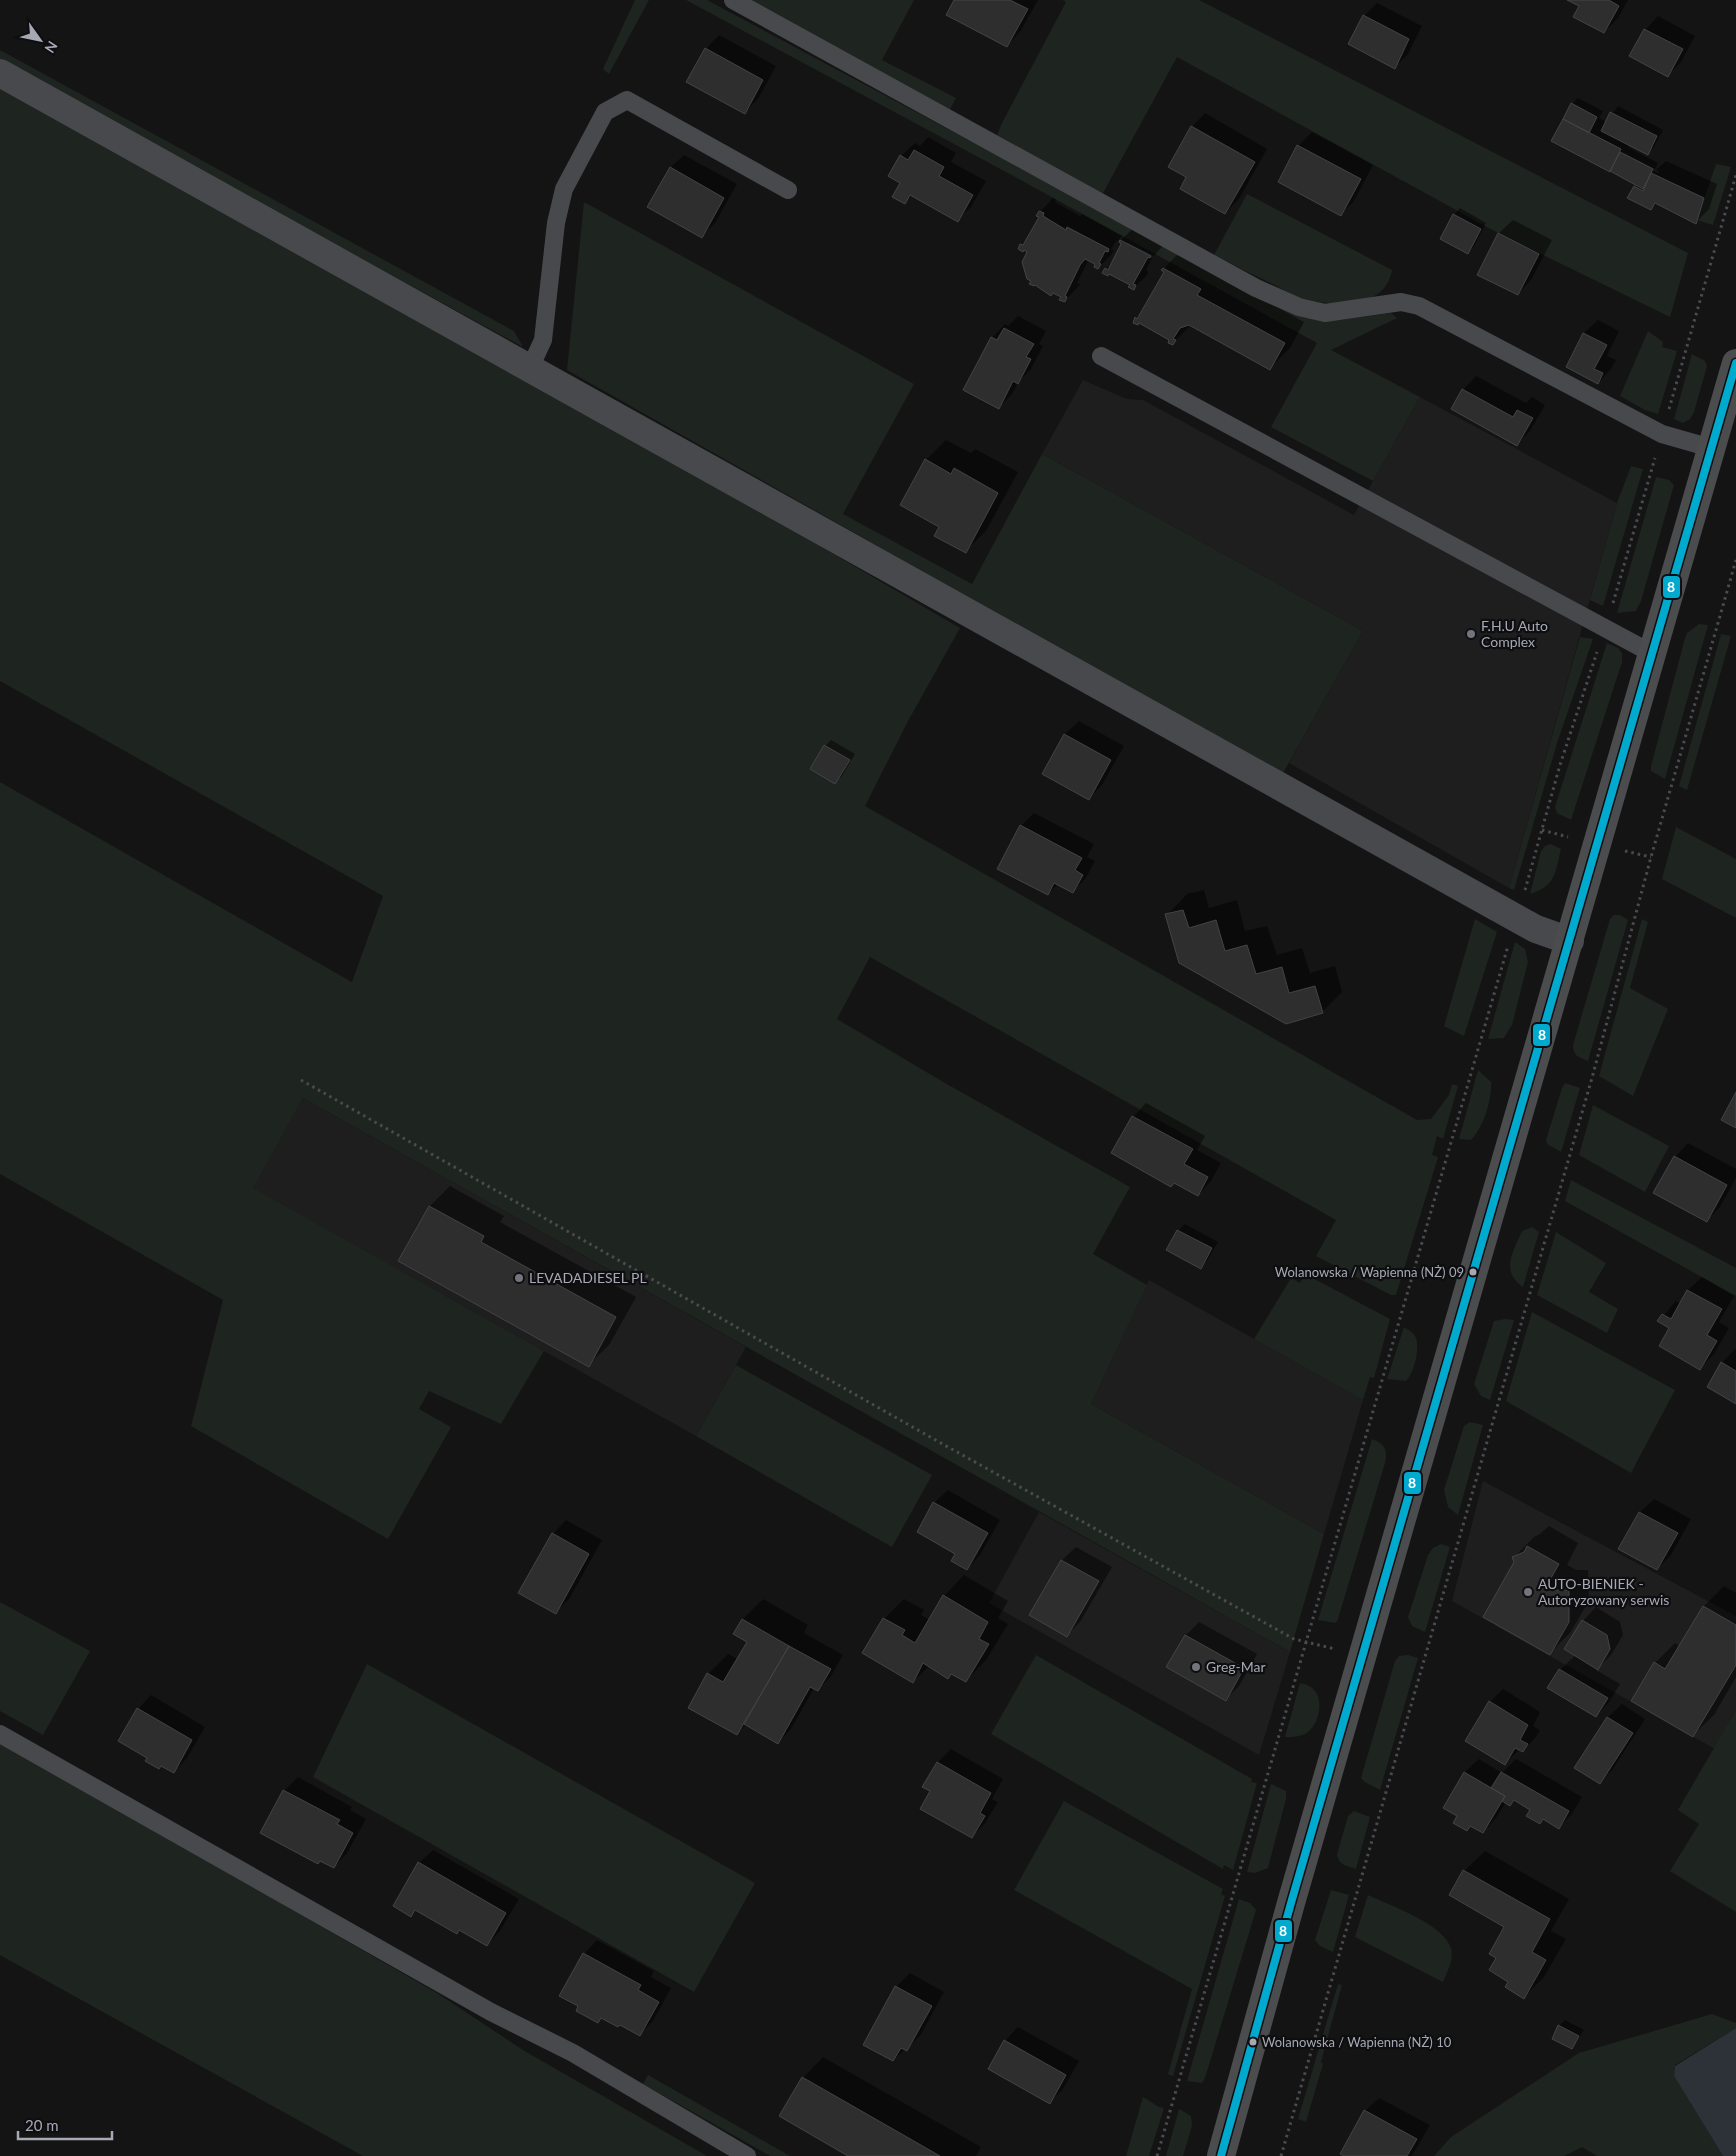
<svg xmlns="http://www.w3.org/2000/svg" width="1736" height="2156" font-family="Lato,sans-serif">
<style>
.built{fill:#1e1e1f}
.green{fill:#1e241f}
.water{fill:#2c3238}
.shadow{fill:#0007}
.building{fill:#2e2e2f;stroke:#434447}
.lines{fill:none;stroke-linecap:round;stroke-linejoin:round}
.path{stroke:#4a4b4e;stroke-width:3;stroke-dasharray:2.5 4;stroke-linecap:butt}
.service{stroke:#48494d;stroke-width:18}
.minor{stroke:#48494d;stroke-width:28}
.primary{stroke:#4b4c4e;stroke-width:28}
.bus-1-casing{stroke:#0e0e10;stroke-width:11}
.bus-1{stroke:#00a9ce;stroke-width:8}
.poi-dot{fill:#73757c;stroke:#0e0e10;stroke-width:2}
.bus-dot{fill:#a6a9b4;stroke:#0e0e10;stroke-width:2}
.labels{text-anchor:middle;stroke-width:4.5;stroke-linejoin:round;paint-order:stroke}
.bus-label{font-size:13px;fill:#a6a9b4;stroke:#0e0e10;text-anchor:end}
.poi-label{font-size:14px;fill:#a6a9b4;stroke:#0e0e10;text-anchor:start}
.line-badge{stroke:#0e0e10;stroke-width:2}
.badge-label{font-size:14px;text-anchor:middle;font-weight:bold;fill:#fff}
</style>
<rect width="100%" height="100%" fill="#141414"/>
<path class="built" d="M1083 380 1127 399 1143 400 1354 515 1420 397 1617 503 1509 888 1289 763 1363 631 1042 454Z
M303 1098 746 1347 696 1436 252 1188Z
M1149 1280 1363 1400 1324 1534 1091 1404Z
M1483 1481 1736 1616V1710L1715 1749 1452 1601Z
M1039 1512 1290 1652 1259 1755 989 1603Z"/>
<path class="green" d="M635 0H649L609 74 603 69Z
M686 0H707L1282 308 1315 319 1332 321 1391 313 1397 318 1331 350 1420 397 1373 481 1271 427 1317 343 1006 172Z
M749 0H914L882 60 956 98 949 111Z
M1063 0H1199L1688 253 1670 317 1498 233 1177 57 1102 195 997 135 1002 123 1066 2Z
M0 50 514 331 523 347 0 61Z
M0 88 552 389 960 628 907 723 865 806 1417 1120 1431 1119 1449 1095 1452 1084 1458 1086 1443 1139 1437 1136 1432 1155 1438 1157 1396 1295H1391L1316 1256 1336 1220 870 957 837 1019 945 1083 1130 1187 1093 1254 1147 1285 1091 1404 1324 1534 1290 1652 303 1098 253 1188 544 1351 501 1424 429 1391 419 1409 451 1427 388 1539 191 1426 223 1300 0 1174V782L352 982 383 896 0 681Z
M1716 164 1731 167 1713 225 1697 220Z
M1247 194 1392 270C1386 310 1332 307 1301 298 1291 295 1282 289 1273 284 1253 275 1234 265 1214 255Z
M584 202 914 384 843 514 972 584 1042 454 1363 631 1282 775 567 370Z
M1648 331 1663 342 1662 347 1677 351 1658 414 1645 410 1620 396Z
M1692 354 1705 361 1707 366 1694 412 1690 419 1683 423 1674 419Z
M1631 466 1643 469 1603 606 1590 600 1617 503Z
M1656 477 1669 480 1674 485 1641 601 1636 611 1617 613Z
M1699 624 1708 625 1665 779 1651 771V766L1684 642 1687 633Z
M1721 634 1731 636 1687 790 1679 786Z
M1580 637 1593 639 1558 740 1514 890 1509 888Z
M1607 643 1618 648 1622 653V662L1571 820 1557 813 1555 807Z
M1676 827 1736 859V918L1662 879Z
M1551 844 1561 849C1555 873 1556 886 1530 894L1541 851 1545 846Z
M1614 915H1620L1628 920 1588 1061C1578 1057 1573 1056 1573 1045L1610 919Z
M1475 919 1497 932 1464 1036 1444 1026Z
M1642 919 1648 922 1630 988 1668 1009 1633 1096 1599 1076Z
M1515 942 1525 949 1528 962 1512 1025 1504 1038 1488 1039Z
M1478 1070 1491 1082C1492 1099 1484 1127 1471 1140L1459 1139Z
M1565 1083 1580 1088 1561 1152 1547 1144 1546 1140 1562 1088Z
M1593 1105 1669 1146 1645 1192 1579 1155Z
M1571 1180 1736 1268V1296L1565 1201Z
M1532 1227 1539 1232 1523 1287C1500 1271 1513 1252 1522 1231Z
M1556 1232 1606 1263 1589 1292 1618 1309 1607 1333 1537 1295Z
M1305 1274 1390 1319 1374 1378 1370 1377 1363 1400 1254 1339 1291 1278 1300 1283Z
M1532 1312 1675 1390 1631 1473 1506 1401Z
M1505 1319 1514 1320 1490 1400 1481 1396 1474 1384 1494 1321Z
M1404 1327C1408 1330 1414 1332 1416 1338 1420 1349 1414 1373 1406 1381L1387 1379Z
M736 1365 932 1475 892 1547 696 1436Z
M1470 1422 1483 1425 1458 1515 1448 1507 1444 1490 1464 1426Z
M1372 1439C1385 1444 1388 1450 1385 1463L1338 1619 1336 1623 1318 1620Z
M1441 1544 1450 1547 1425 1632 1412 1626 1408 1617 1428 1555 1433 1548Z
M0 1602 90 1651 43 1735 0 1711Z
M1036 1655 1252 1779 1251 1782 1257 1783 1233 1870 1224 1865 1223 1869 991 1734Z
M1408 1655 1418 1658 1380 1790 1365 1782 1361 1778 1395 1661 1399 1656Z
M367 1664 755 1883 694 1992 313 1777Z
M1300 1683C1305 1684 1311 1686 1314 1690 1324 1700 1319 1724 1308 1732 1301 1737 1293 1737 1285 1737Z
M1736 1710V1912L1670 1871 1699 1824 1678 1810Z
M0 1742 437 1993 523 2050 707 2156H363L0 1955Z
M1271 1784 1286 1791V1799L1268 1868 1255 1873 1247 1872Z
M1064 1801 1223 1889 1221 1894 1225 1896 1173 2076 1168 2074 1192 1989 1014 1890Z
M1354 1811 1370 1817 1356 1869 1344 1865 1339 1861 1337 1854 1348 1816Z
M1331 1890 1349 1895 1333 1952 1320 1946 1315 1940Z
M1368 1895C1389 1905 1446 1925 1451 1949 1454 1960 1447 1972 1443 1982L1355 1937Z
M1239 1899 1250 1903 1256 1910 1205 2078 1202 2083 1187 2081Z
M1338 1984 1342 1985 1321 2062 1323 2064 1306 2122 1298 2119Z
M1712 2014 1736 2023V2028L1675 2065 1674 2076 1723 2156H1597L1582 2147 1564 2156H1434L1451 2137 1579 2053Z
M648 2075 790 2156H770L643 2084Z
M1143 2097 1159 2107 1164 2108 1149 2156H1126Z
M1179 2109 1191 2116 1192 2126 1183 2156H1166Z"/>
<path class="water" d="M1736 2028V2156H1723L1674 2076 1675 2066Z"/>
<path class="shadow" d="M955 0H1038L1020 32 1007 46Z
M1570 0H1628L1618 18 1604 32 1580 5Z
M1377 3 1422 26 1408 54 1395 67 1364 16Z
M1658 16 1695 36 1681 62 1668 75 1645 30Z
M719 35 776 66 758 99 745 112 706 49Z
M1578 98 1603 111 1599 118 1607 122 1618 106 1663 130 1654 147 1648 153 1630 144 1628 147 1658 163 1655 169 1624 153V156L1658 173 1659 171 1656 170 1666 161 1717 184 1709 209 1696 222 1657 203 1651 209 1635 187 1637 184 1611 170 1572 104Z
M1205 113 1267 149 1239 199 1225 213 1192 127Z
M1312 132 1373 165 1354 201 1341 214 1298 146Z
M928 137 956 153 951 162 986 181 971 207 957 220 912 195 905 202 902 182 901 156 915 143 920 146Z
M684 155 737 184 715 223 701 236 670 168Z
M1053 198 1056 200 1055 202 1080 216 1082 214 1122 236 1114 244 1111 250H1114L1112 254 1098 268 1096 264 1089 259 1077 283 1080 284 1078 287 1064 301 1062 296 1032 280 1029 251 1021 245 1028 238 1040 217V212Z
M1460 208 1486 223 1474 246 1468 253 1454 215Z
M1513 220 1552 240 1531 280 1518 294 1479 274 1499 233Z
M1135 227 1164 244 1154 256 1127 242V244L1152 258 1146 270 1148 271 1147 275 1133 289 1131 284 1106 269 1113 263 1123 243 1121 240Z
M1184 248 1217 274 1304 322 1290 348 1270 368 1191 325 1173 343 1171 339 1140 322H1134L1143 311 1165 271 1163 270 1164 268Z
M1018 316 1046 331 1039 344 1043 346 1031 369 1019 381 1012 394 999 407 992 338 1005 324 1008 326Z
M1598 320 1619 331 1607 356 1616 360 1611 369 1598 383 1568 366 1584 333Z
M1476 376 1526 403 1532 397 1545 405 1530 431 1517 444 1463 390Z
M946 440 971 453 975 449 1018 472 986 531 965 551 941 526 926 460Z
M1079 721 1124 746 1102 785 1089 798 1044 773 1065 734Z
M831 740 855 754 842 776 835 782 825 746Z
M1034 813 1094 844 1087 857 1095 861 1086 878 1073 891 1058 884 1048 894 1021 826Z
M1204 890 1209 908 1237 900 1245 931 1267 926 1277 955 1302 948 1310 973 1335 966 1342 992 1322 1012 1286 1022 1167 915 1187 894Z
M1146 1103 1205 1136 1197 1150 1221 1163 1211 1181 1198 1195 1175 1182 1133 1117Z
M1688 1143 1736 1169V1178L1720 1207 1706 1221 1675 1157Z
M450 1186 504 1216 500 1222 636 1297 609 1345 588 1365 430 1206Z
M1185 1224 1218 1242 1207 1261 1201 1268 1167 1250 1178 1231Z
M1702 1277 1734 1296 1719 1322 1729 1328 1714 1354 1700 1368 1670 1328 1659 1321 1676 1301 1681 1304 1688 1290Z
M1735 1349 1736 1350V1402L1722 1363Z
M948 1490 1000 1520 980 1555 967 1569 957 1553 934 1503Z
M1654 1499 1691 1519 1671 1555 1657 1569 1620 1548 1640 1512Z
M566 1520 602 1540 569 1599 556 1612 520 1592 553 1534Z
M1549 1526 1578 1543 1567 1565 1576 1570H1588L1589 1601 1570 1633 1550 1653 1514 1557 1534 1537 1540 1534Z
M1076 1547 1112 1567 1080 1622 1067 1635 1031 1615 1062 1560Z
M964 1575 1008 1601 998 1618 1008 1624 986 1660 966 1681 952 1673 948 1677 929 1666 913 1682 884 1619 904 1599 924 1610 921 1615 930 1620 944 1596Z
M1724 1586 1736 1593V1677L1714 1715 1693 1735 1655 1663 1675 1643 1680 1646 1704 1606Z
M763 1599 808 1625 804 1633 843 1655 831 1676 818 1690 814 1688 791 1729 778 1743 747 1724 737 1733 708 1674 728 1654 738 1659 749 1642 735 1634 743 1619Z
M1596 1607 1620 1622 1623 1635 1611 1655 1596 1670 1620 1684 1609 1702 1596 1716 1560 1670 1576 1655 1583 1621Z
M1199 1622 1257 1654 1239 1686 1226 1699 1186 1635Z
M1503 1689 1540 1712 1533 1726 1540 1730 1536 1737 1523 1751 1519 1750 1505 1763 1490 1702Z
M151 1695 205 1727 187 1758 174 1772 149 1757 138 1709Z
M1622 1704 1645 1719 1613 1769 1600 1782 1576 1767 1608 1717Z
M951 1749 1003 1779 992 1799 998 1802 985 1823 972 1837 932 1790 924 1786 938 1762Z
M1479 1759 1502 1773 1516 1759 1582 1797 1572 1814 1559 1827 1544 1818 1540 1823 1532 1809 1515 1800 1510 1805 1506 1802 1496 1818 1483 1832 1471 1825 1467 1829 1458 1815 1445 1808 1465 1772Z
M298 1777 352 1807 350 1810 366 1819 347 1853 334 1867 262 1832 284 1791Z
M433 1850 519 1899 500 1931 487 1945 460 1929 457 1933 417 1910 411 1915 419 1863Z
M1485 1851 1569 1899 1551 1931 1566 1939 1544 1977 1524 1997 1510 1981 1498 1958 1506 1927 1464 1871Z
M597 1940 654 1971 651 1977 671 1988 653 2021 640 2034 602 2017 598 2022 580 2006 584 1954Z
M910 1973 944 1992 920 2036 893 2060 865 2044 896 1987Z
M1565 2020 1584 2030 1572 2048 1559 2026Z
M1018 2027 1079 2061 1063 2089 1050 2102 1005 2041Z
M823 2057 981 2147 976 2156H851L781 2116 803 2078Z
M1379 2098 1430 2125 1412 2156H1345L1365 2111Z"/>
<path class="building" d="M954 0H1010L1028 9 1007 47 946 15Z
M1567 0H1609L1619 6 1604 33 1573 17 1579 6Z
M1363 15 1409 39 1395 69 1348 44Z
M1644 29 1683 49 1668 77 1629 56Z
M705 48 763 80 745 114 686 82Z
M1571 103 1597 117 1589 133 1563 119Z
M1610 112 1657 136 1648 155 1601 131Z
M1563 119 1621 149 1610 172 1551 141Z
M1191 126 1255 162 1225 214 1180 189 1186 177 1168 167Z
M1297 145 1361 179 1341 216 1278 182Z
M914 150 944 167 939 176 973 195 958 222 910 195 905 204 892 197 900 183 888 176 900 155 908 160Z
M1620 152 1653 169 1643 189 1610 171Z
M670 167 724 198 702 238 647 207Z
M1651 173 1704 198 1696 224 1655 203 1651 210 1627 198 1634 186 1643 191Z
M1039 211 1044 213 1043 216 1066 230 1067 227 1109 249 1108 252 1105 251 1099 263 1101 264 1098 269 1094 267 1095 264 1085 259 1080 265 1065 296 1067 297 1065 302 1059 300 1061 297 1053 293 1051 296 1035 285 1034 286 1029 284 1031 281 1027 279 1022 262 1027 252 1024 250 1023 252 1018 249 1020 244 1023 245 1039 217 1036 216Z
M1453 214 1481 229 1468 254 1440 239Z
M1498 233 1539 254 1518 295 1477 275Z
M1120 240 1151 256 1150 258 1148 257 1133 284 1136 285 1134 290 1128 287 1130 285 1109 274 1108 276 1102 273 1105 268 1108 270 1121 244 1119 242Z
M1163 268 1201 289 1197 295 1285 343 1270 370 1189 325 1180 328 1173 339 1176 340 1173 345 1168 343 1169 340 1139 323 1138 325 1133 323 1135 317 1137 319 1164 272 1161 270Z
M1004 328 1034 344 1026 357 1031 359 1018 384 1013 381 999 409 963 390 991 337 997 340Z
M1583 333 1607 345 1594 369 1603 373 1598 384 1566 367Z
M1462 389 1513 417 1517 410 1533 418 1517 446 1451 409Z
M925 459 951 474 954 468 998 493 966 553 934 536 939 527 900 505Z
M1064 734 1111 760 1089 800 1042 774Z
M824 745 850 760 835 784 810 769Z
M1020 825 1082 858 1075 870 1083 875 1073 893 1054 883 1048 895 997 869Z
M1183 910 1189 928 1216 920 1225 951 1247 945 1256 974 1282 967 1289 993 1315 986 1323 1013 1286 1024 1179 963 1165 914Z
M1736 1092V1128L1721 1120Z
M1132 1116 1193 1149 1184 1164 1208 1177 1198 1196 1174 1183 1171 1187 1111 1153Z
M1674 1156 1727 1185 1707 1222 1653 1193Z
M429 1206 484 1236 481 1242 616 1317 589 1367 398 1261Z
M1177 1230 1212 1248 1201 1269 1166 1250Z
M1687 1290 1722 1309 1707 1335 1717 1341 1700 1370 1659 1346 1669 1328 1657 1321 1662 1314 1671 1319Z
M1721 1362 1736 1371V1404L1707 1387Z
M933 1502 988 1533 967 1570 951 1561 955 1554 917 1532Z
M1639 1512 1678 1533 1657 1570 1618 1549Z
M552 1533 589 1554 556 1614 518 1593Z
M1527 1546 1559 1564 1547 1585 1555 1590H1569V1622L1550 1655 1483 1617 1514 1562 1512 1557 1524 1552Z
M1061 1560 1099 1581 1067 1637 1029 1615Z
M943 1595 988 1622 979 1639 989 1644 966 1682 951 1674 948 1679 923 1663 913 1683 862 1653 883 1618 905 1630 902 1635 915 1643Z
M1703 1606 1736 1625V1665L1693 1737 1631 1701 1654 1662 1665 1669Z
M742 1619 789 1646 737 1735 688 1708 707 1673 723 1682 747 1642 733 1634Z
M1582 1620 1607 1635 1610 1649 1598 1670 1564 1649Z
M1185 1635 1244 1668 1226 1701 1166 1667Z
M789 1646 831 1669 818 1691 810 1687 778 1744 744 1724Z
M1559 1669 1608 1698 1596 1717 1547 1688Z
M1489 1701 1528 1725 1520 1740 1528 1744 1523 1752 1515 1748 1505 1765 1465 1741Z
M137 1708 192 1740 174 1773 161 1766 159 1769 145 1761 147 1758 118 1741Z
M1607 1717 1633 1733 1600 1784 1574 1768Z
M937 1762 991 1793 980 1813 985 1816 972 1838 920 1809 930 1791 922 1787Z
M1464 1772 1505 1796 1483 1833 1470 1826 1467 1831 1453 1823 1457 1816 1443 1808Z
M1501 1772 1569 1811 1559 1829 1543 1819 1540 1824 1526 1816 1530 1810 1514 1800 1510 1806 1502 1801 1505 1796 1491 1788Z
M283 1790 340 1820 337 1824 353 1833 334 1868 320 1861 318 1864 260 1833Z
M418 1862 506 1913 487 1946 459 1930 457 1934 415 1910 411 1917 393 1906Z
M1463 1870 1550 1919 1532 1952 1546 1960 1524 1999 1505 1987 1508 1982 1489 1970 1496 1958 1489 1954 1504 1927 1449 1895Z
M583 1953 641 1985 638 1990 659 2002 640 2036 620 2025 618 2027 601 2018 598 2023 576 2011 578 2006 559 1996Z
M895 1986 932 2006 907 2051 901 2048 893 2061 863 2045Z
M1558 2025 1579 2036 1572 2049 1552 2039Z
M1004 2040 1066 2075 1050 2104 988 2069Z
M802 2077 940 2156H848L779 2116Z
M1364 2110 1417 2139 1407 2156H1344L1340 2154Z"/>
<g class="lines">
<path class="path" d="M1669 409 1736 175
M1613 603 1655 458
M1542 830 1568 837
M1625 851 1651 857
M1525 890 1560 765 1597 652
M301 1080 939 1442 1294 1639 1335 1649
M1157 2156 1508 946
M1281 2156 1592 1078 1651 857 1736 560"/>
<path class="service" d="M733 0 1256 288 1299 307 1325 313 1401 302 1419 306 1662 434 1711 448
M1101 356 1653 654
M530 368 543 340 556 223 564 189 605 112 627 100 788 190
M0 1734 491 2012 573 2053 747 2156"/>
<path class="minor" d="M0 73 1516 918 1536 929 1570 941"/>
<path class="primary" d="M1221 2156 1291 1903 1736 363"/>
<defs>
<path id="bus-1" d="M1221 2156 1291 1903 1736 363"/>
</defs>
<use href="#bus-1" class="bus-1-casing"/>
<use href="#bus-1" class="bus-1"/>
</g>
<g class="poi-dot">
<circle cx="1471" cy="634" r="5"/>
<circle cx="519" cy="1278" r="5"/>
<circle cx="1528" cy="1592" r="5"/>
<circle cx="1196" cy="1667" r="5"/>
</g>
<g class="bus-dot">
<circle cx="1473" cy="1272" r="4.5"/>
<circle cx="1253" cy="2042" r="4.5"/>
</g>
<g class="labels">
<g class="bus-label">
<text x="1464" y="1277">Wolanowska / Wapienna (NŻ) 09</text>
<text x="1262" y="2047" text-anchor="start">Wolanowska / Wapienna (NŻ) 10</text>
</g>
<g class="poi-label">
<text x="1481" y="631">F.H.U Auto<tspan x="1481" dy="16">Complex</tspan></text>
<text x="529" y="1283">LEVADADIESEL PL</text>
<text x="1538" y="1589">AUTO-BIENIEK -<tspan x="1538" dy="16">Autoryzowany serwis</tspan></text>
<text x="1206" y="1672">Greg-Mar</text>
</g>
</g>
<g class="line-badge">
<rect x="1662" y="575" width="19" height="24" rx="5" fill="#00a9ce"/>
<rect x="1532" y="1023" width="19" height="24" rx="5" fill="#00a9ce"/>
<rect x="1403" y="1471" width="19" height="24" rx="5" fill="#00a9ce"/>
<rect x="1274" y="1919" width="19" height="24" rx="5" fill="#00a9ce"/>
</g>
<g class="badge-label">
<text x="1671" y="592">8</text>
<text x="1542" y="1040">8</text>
<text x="1412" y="1488">8</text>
<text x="1283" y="1936">8</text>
</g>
<g transform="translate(40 40) rotate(123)" stroke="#0e0e10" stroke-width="4" paint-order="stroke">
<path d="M0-4L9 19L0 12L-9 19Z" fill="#a6a9b4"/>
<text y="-8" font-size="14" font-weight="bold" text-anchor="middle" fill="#a6a9b4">N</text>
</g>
<path d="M18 2131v8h94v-8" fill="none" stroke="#a6a9b4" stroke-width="2.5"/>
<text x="25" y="2131" font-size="15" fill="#a6a9b4" stroke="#0e0e10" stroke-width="4" paint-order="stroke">20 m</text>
</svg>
